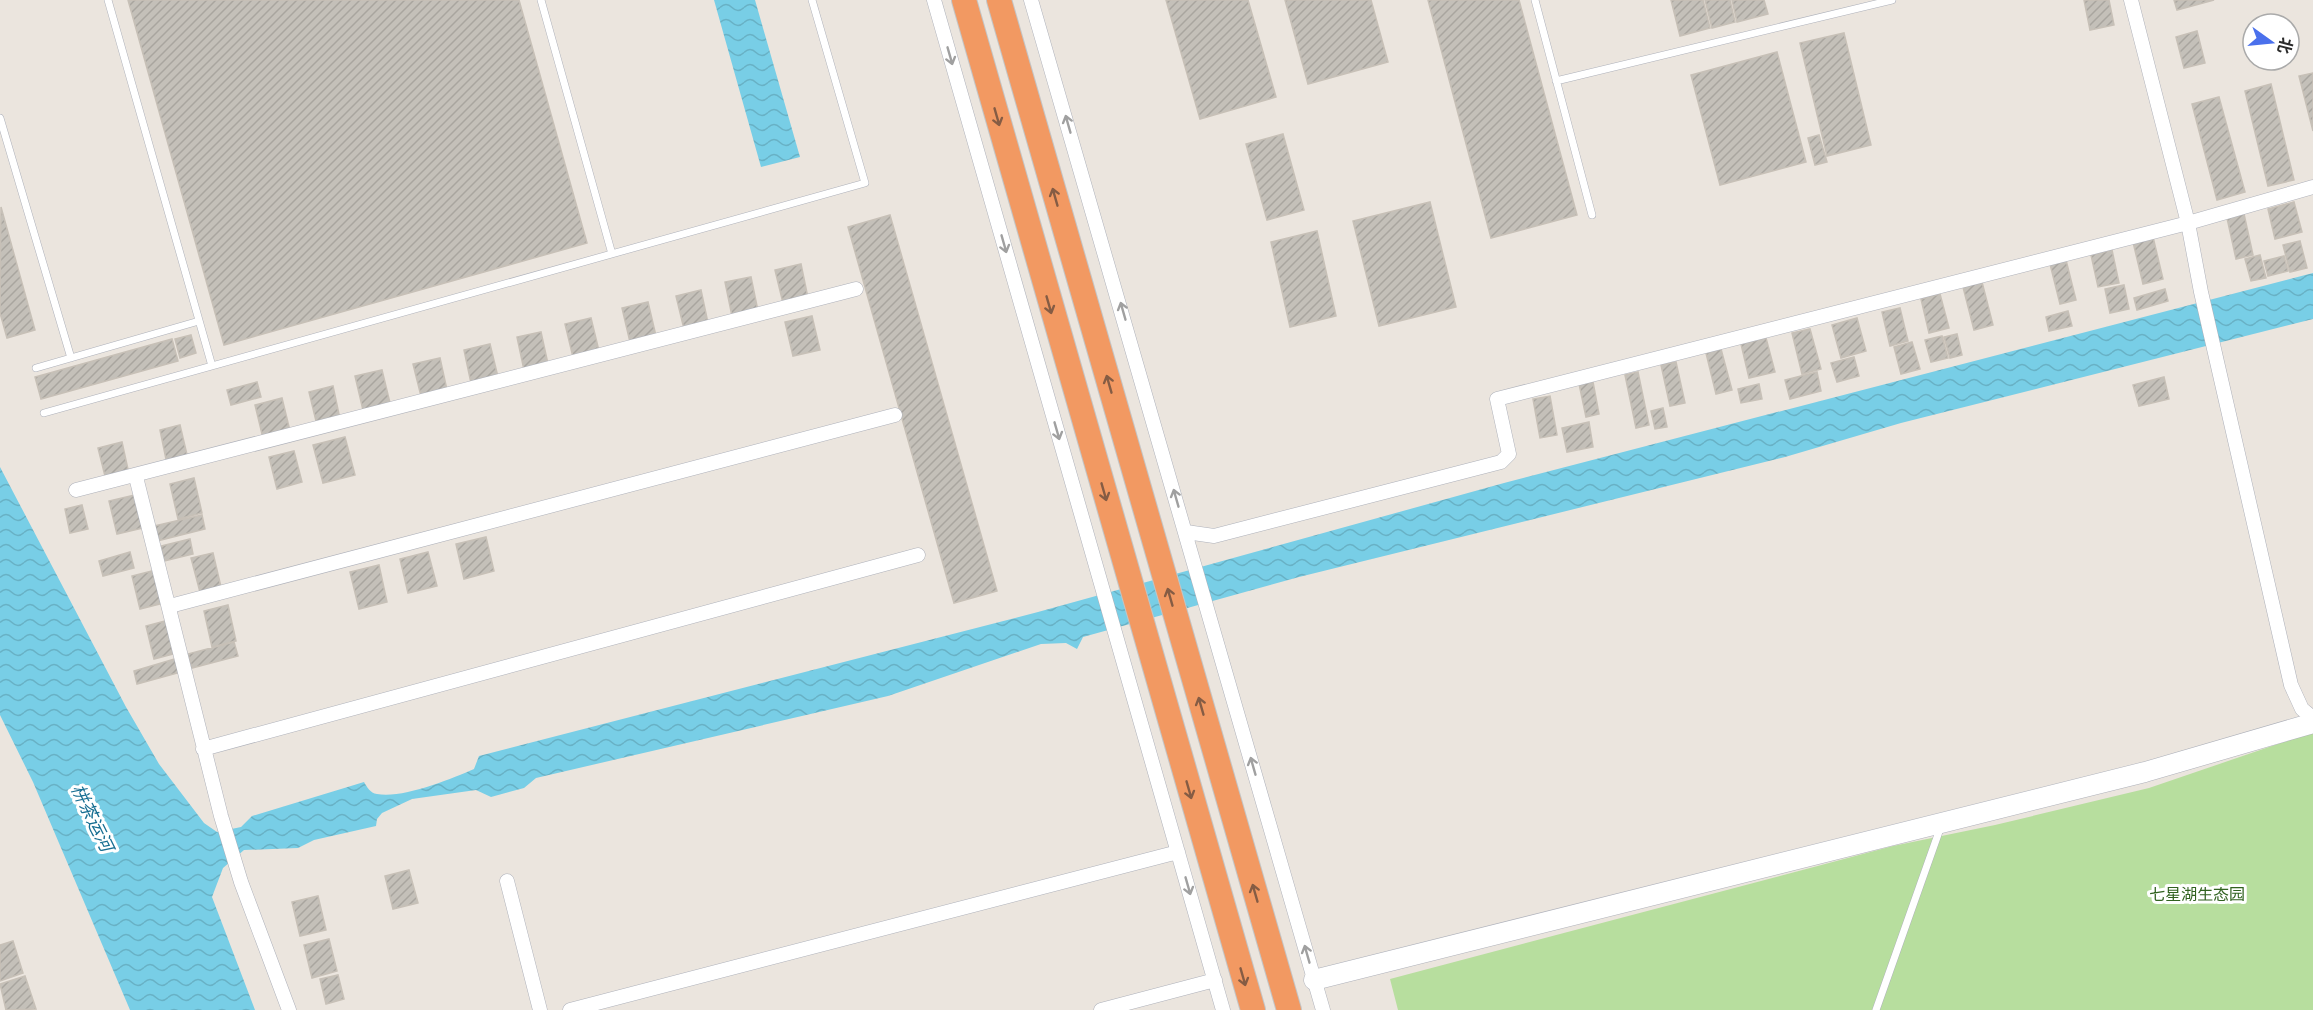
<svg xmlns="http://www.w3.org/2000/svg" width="2313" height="1010" font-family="'Varela Round','Noto Sans SC',sans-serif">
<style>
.grass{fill:#b7de9e}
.water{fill:url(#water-waves)}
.building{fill:url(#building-hatch);stroke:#c7c0b7;stroke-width:1.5}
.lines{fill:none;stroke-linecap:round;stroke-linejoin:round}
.lane-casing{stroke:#aeb1ba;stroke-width:8}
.street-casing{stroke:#aeb1ba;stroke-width:15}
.secondary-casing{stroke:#aeb1ba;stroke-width:21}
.highway-casing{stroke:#c4c4c4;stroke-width:26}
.lane{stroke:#fff;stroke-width:7}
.street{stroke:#fff;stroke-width:14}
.secondary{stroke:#fff;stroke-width:20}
.highway{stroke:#f29962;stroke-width:24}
.oneway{stroke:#a0a0a0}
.oneway2{stroke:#855c44}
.labels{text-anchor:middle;stroke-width:6;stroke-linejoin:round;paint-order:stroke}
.park-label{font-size:16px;fill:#316220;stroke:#fff}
.water-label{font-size:18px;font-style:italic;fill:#176e92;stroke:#fff}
</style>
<defs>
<pattern id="water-waves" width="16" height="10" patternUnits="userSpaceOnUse" patternTransform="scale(1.5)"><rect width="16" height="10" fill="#78cee6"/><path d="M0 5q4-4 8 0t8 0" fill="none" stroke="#68b1c5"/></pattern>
<pattern id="building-hatch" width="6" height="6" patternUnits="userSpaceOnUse" patternTransform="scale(1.5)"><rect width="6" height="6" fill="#c4c0b9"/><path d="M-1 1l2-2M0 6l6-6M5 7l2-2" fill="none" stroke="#a9a59f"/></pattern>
</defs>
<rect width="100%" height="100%" fill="#ebe5de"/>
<path class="grass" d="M2313 732V1010H1398L1390 979 1893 846 1995 825 2149 788Z"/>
<path class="water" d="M714 0H755L800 157 761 167Z
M2313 273V319L1901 423 1785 457 1299 577 1083 637 1077 649 1066 643 1041 644 888 696 536 778 524 788 491 797 476 790 412 799 382 813 377 819 376 826 314 840 298 848 244 850 223 868 212 897 255 1010H130L33 782 0 715V467L126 707 159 764 204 823 217 832 241 827 252 816 364 782C367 787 370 793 377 794 402 799 451 779 474 769L479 756 1038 612 1504 483Z"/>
<path class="building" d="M128 0H519L587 243 224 345Z
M1166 0H1248L1276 97 1200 119Z
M1285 0H1371L1388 62 1308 84Z
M1428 0H1519L1577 215 1491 238Z
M1671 0H1703L1710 28 1680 36Z
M1705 0H1730L1735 22 1712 28Z
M1732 0H1764L1768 14 1737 22Z
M2084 0H2109L2114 25 2090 30Z
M2174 0H2214L2177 10Z
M2197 31 2205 63 2184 68 2176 37Z
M1844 33 1871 145 1827 156 1800 43Z
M1777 52 1806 162 1720 185 1691 75Z
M2313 73V131L2299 76Z
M2271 84 2294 180 2268 186 2245 91Z
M2219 97 2245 192 2217 200 2192 104Z
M1283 134 1304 210 1267 220 1246 144Z
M1819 135 1827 162 1815 165 1808 138Z
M1430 202 1456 307 1379 326 1353 221Z
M2294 202 2302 232 2275 239 2268 209Z
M1 207 35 330 7 338 0 313Z
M2244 214 2253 255 2236 259 2227 218Z
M890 215 997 591 954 603 848 227Z
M1317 231 1336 316 1290 327 1271 242Z
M2153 237 2163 279 2143 284 2133 242Z
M2300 241 2307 268 2290 272 2283 245Z
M2112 250 2119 283 2098 287 2091 255Z
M2260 255 2266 278 2251 281 2245 259Z
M2284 256 2288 271 2268 276 2264 261Z
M2066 260 2076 300 2060 304 2050 264Z
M801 264 808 298 783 303 775 270Z
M751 277 758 311 732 316 725 282Z
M1982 282 1993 325 1974 330 1963 287Z
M2124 285 2129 309 2110 313 2105 289Z
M2165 289 2168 301 2137 310 2134 298Z
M701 290 708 323 684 329 676 296Z
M1940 294 1949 328 1929 333 1921 299Z
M648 302 656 336 630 342 622 308Z
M1900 308 1908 341 1890 346 1882 312Z
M2068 311 2072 326 2049 331 2046 317Z
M812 316 820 350 793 356 785 322Z
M591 318 599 351 573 357 565 324Z
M1857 318 1866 351 1841 358 1832 325Z
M1810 329 1821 369 1802 374 1792 333Z
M541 332 548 364 524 370 517 337Z
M1957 334 1962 355 1950 358 1944 337Z
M191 335 196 353 180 358 175 339Z
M1942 336 1948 358 1931 362 1925 340Z
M1766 338 1775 372 1749 378 1741 344Z
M172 339 178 361 41 399 35 377Z
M1912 342 1920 369 1901 374 1894 347Z
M490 344 498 377 471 383 464 350Z
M1721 349 1732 390 1716 394 1706 353Z
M1854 357 1859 376 1837 382 1831 363Z
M440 358 447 390 421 396 413 364Z
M1676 362 1685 403 1670 406 1661 365Z
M382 370 390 403 363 410 355 376Z
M1638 372 1649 425 1636 428 1625 375Z
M1817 372 1821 391 1790 399 1785 380Z
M2164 377 2169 399 2139 406 2133 385Z
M257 382 261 397 231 405 227 390Z
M1593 382 1599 414 1586 417 1579 384Z
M1759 384 1762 399 1741 403 1738 389Z
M333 386 340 419 317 425 309 392Z
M1550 396 1557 435 1540 438 1533 399Z
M282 398 290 431 263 438 255 405Z
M1663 408 1667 427 1655 429 1651 411Z
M1589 422 1593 447 1567 452 1562 428Z
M180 425 188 459 167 464 160 430Z
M345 437 355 475 323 483 313 445Z
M122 442 129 474 106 480 98 448Z
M294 451 302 482 277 489 269 457Z
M194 478 202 513 178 519 170 484Z
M135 495 143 528 117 534 109 501Z
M82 505 88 529 70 533 65 509Z
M202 515 205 529 157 541 154 526Z
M486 537 494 571 464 579 456 544Z
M190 539 193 554 164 561 161 546Z
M130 552 134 568 103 576 99 561Z
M428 552 437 586 408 593 400 559Z
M213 553 221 587 200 592 191 558Z
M379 565 387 602 359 609 350 572Z
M156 570 164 603 140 609 132 576Z
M228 605 236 641 212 647 204 611Z
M169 620 177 653 154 659 146 626Z
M234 642 238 656 192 668 188 654Z
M178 658 181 672 137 684 134 671Z
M409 870 418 903 393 909 385 876Z
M318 896 326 930 300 936 292 902Z
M329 939 337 971 312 978 304 945Z
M13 941 23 973 0 981V945Z
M338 975 344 999 326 1004 320 979Z
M25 976 36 1009 6 1010 0 984Z"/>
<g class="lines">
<defs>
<path id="lane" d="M108 0 212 366
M541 0 612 254
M1535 0 1592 215
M1556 81 1892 0
M0 118 71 358
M36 368 199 321
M44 413 865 183 812 0
M1876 1010 1941 826"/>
<path id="street" d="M934 0 1223 1010
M1031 0 1323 1010
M2131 0 2188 223 2201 292 2291 685 2302 709 2313 718
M136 477 221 816 241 882 289 1010
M76 490 856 289
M1186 532 1214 536 1501 462 1509 454 1497 399 2188 223 2313 187
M170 606 895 415
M203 749 918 555
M507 881 540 1010
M570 1010 1178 852
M1101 1010 1215 980"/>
<path id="secondary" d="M1314 980 2145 772 2313 723"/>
<path id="highway" d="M964 0 1253 1010
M999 0 1289 1010"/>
</defs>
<use href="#lane" class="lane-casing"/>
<use href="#street" class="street-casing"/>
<use href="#secondary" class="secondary-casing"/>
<use href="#highway" class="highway-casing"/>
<use href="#lane" class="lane"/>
<use href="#street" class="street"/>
<use href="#secondary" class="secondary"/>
<use href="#highway" class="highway"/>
</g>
<defs><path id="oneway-shaft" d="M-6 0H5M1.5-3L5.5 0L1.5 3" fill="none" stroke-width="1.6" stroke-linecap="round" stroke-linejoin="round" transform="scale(1.5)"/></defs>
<g class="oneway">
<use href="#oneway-shaft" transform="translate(950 56) rotate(74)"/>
<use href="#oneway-shaft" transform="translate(1068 124) rotate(-106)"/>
<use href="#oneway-shaft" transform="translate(1004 244) rotate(74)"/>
<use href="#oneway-shaft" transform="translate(1123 311) rotate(-106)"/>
<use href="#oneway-shaft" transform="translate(1057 431) rotate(74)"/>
<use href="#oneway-shaft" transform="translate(1176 498) rotate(-106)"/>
<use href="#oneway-shaft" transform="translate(1253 766) rotate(-106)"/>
<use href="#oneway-shaft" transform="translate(1188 886) rotate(74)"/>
<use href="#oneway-shaft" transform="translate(1307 954) rotate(-106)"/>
</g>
<g class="oneway2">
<use href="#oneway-shaft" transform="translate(997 117) rotate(74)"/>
<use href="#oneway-shaft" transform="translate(1055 197) rotate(-106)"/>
<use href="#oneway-shaft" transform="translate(1049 305) rotate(74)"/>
<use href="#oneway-shaft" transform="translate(1109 384) rotate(-106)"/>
<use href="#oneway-shaft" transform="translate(1104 492) rotate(74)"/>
<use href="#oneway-shaft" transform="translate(1170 597) rotate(-106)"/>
<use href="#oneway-shaft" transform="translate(1201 706) rotate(-106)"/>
<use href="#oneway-shaft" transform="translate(1189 790) rotate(74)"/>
<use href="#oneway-shaft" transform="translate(1255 893) rotate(-106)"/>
<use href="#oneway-shaft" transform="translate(1243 977) rotate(74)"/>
</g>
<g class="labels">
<g class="park-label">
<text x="2197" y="900">七星湖生态园</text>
</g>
<g class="water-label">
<text transform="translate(92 818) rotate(64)" y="6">栟茶运河</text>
</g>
</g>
<g transform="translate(2271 42) rotate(105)"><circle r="28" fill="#ffffff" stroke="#aaaaaa" stroke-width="1.5"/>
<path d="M0-4.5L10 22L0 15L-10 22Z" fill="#4a70ec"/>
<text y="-9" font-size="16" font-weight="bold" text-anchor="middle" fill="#2b2b2b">北</text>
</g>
</svg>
